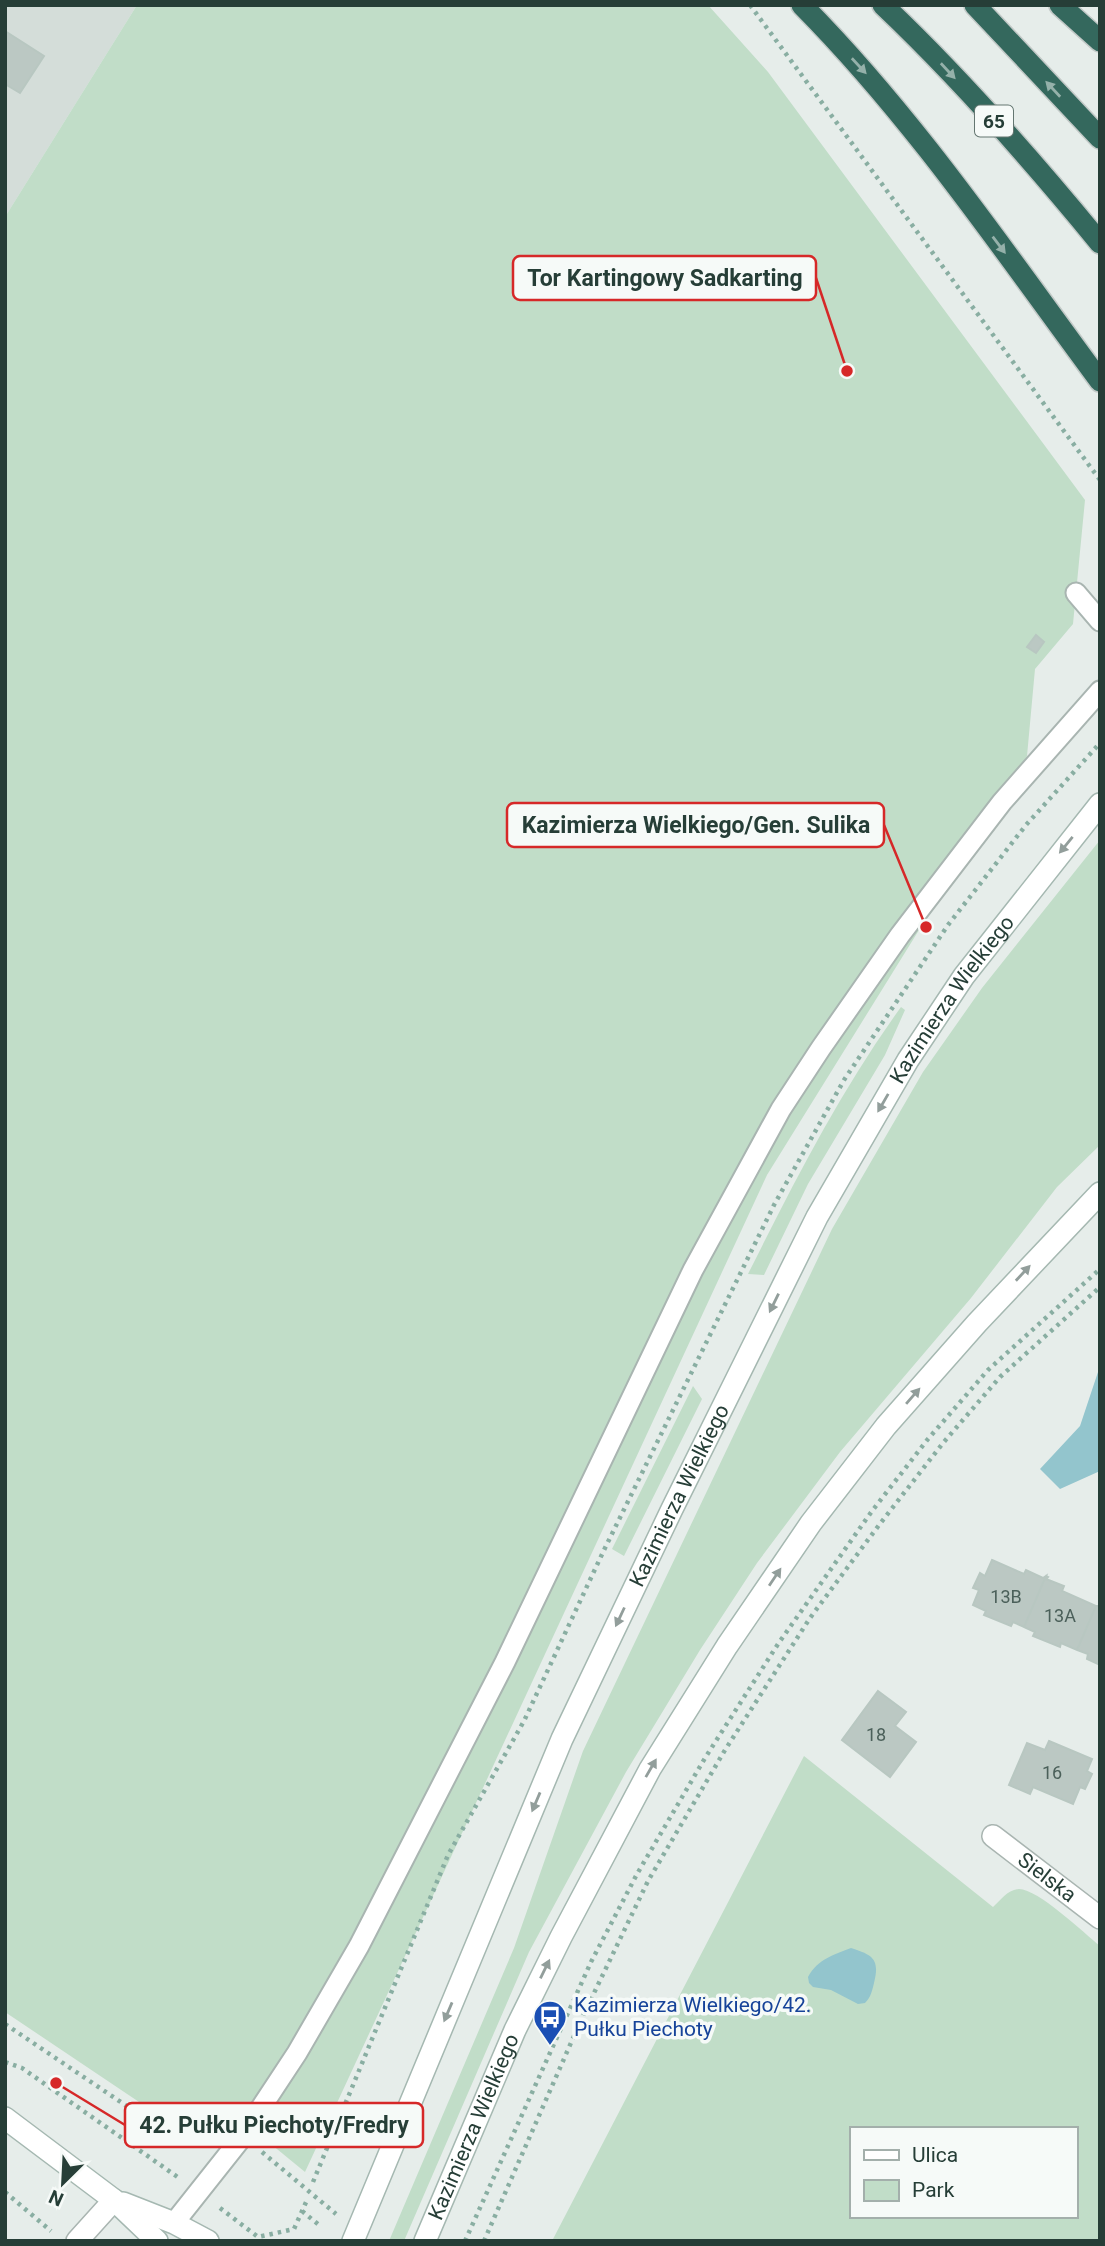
<svg xmlns="http://www.w3.org/2000/svg" width="1105" height="2246" font-family="Roboto,sans-serif">
<style>
.built{fill:#d4ddd9}
.green{fill:#c1ddc8;fill-rule:evenodd}
.water{fill:#93c5cd}
.building{fill:#bbc8c3;stroke:#b8c7c1;stroke-width:2}
.lines{fill:none;stroke-linecap:round;stroke-linejoin:round}
.lane-casing{stroke:#a9b5b1;stroke-width:23}
.street-casing{stroke:#a9b5b1;stroke-width:24}
.secondary-casing{stroke:#a5b8b1;stroke-width:24}
.highway-casing{stroke:#c2c9c7;stroke-width:24}
.path{stroke:#89aea2;stroke-width:4.5;stroke-dasharray:3.5 5;stroke-linecap:butt}
.lane{stroke:#fff;stroke-width:19}
.street{stroke:#fff;stroke-width:21}
.secondary{stroke:#fff;stroke-width:21}
.highway{stroke:#34685d;stroke-width:21}
.oneway{fill:#95b1aa}
.oneway2{fill:#929e9b}
.labels{text-anchor:middle;stroke-width:7;stroke-linejoin:round;paint-order:stroke}
.number-label{font-size:18px;fill:#4b605a}
.shield{fill:#f6faf8;stroke:#647671;stroke-width:2}
.shield-label{font-size:19px;font-weight:bold;fill:#263e37}
.street-label{font-size:21px;fill:#263e37;stroke:#f6faf8}
.transit-label{font-size:21px;fill:#164399;stroke:#f6faf8;text-anchor:start}
.leader{fill:none;stroke:#d62828;stroke-width:2.5}
.callout-dot{fill:#d62828;stroke:#f6faf8;stroke-width:2.5}
.callout{fill:#f6faf8;stroke:#d62828;stroke-width:2.5}
.callout-label{font-size:23px;text-anchor:middle;font-weight:bold;fill:#263e37}
</style>
<rect width="100%" height="100%" fill="#e6edea"/>
<path class="built" d="M5 5H137L5 217Z"/>
<path class="green" d="M137 5H708L768 72 1085 500 1073 624 1035 669 1027 756 767 1175 305 2172 266 2140 148 2108 5 2012V217Z
M1100 840V1145L1057 1187 971 1298 840 1452 757 1563 700 1650 626 1772 529 1952 404 2241H389L514 1948 583 1751 832 1229 923 1072 982 988Z
M901 1007 905 1010 885 1055 808 1184 764 1275 748 1274C794 1182 841 1090 901 1007Z
M693 1386 702 1399 624 1556 612 1549Z
M804 1756 993 1907C1001 1900 1007 1890 1019 1889 1038 1889 1084 1933 1100 1946V2241H552ZM851 2129H1075V2216H851Z"/>
<path class="water" d="M1100 1366V1471L1060 1489 1040 1469 1080 1426Z
M851 1948C873 1955 880 1959 874 1983 872 1991 871 1997 865 2003L858 2004 831 1990 813 1987 809 1983 808 1977C818 1959 833 1955 851 1948Z"/>
<path class="building" d="M5 31 44 56 20 93 5 84Z
M1036 635 1044 642 1036 653 1027 647Z
M992 1560 1024 1574 1026 1570 1043 1578 1046 1576 1024 1627 1013 1622 1011 1626 984 1615 986 1611 973 1605 979 1590 973 1588 980 1573 985 1576Z
M1046 1576 1048 1577 1046 1579 1064 1586 1062 1591 1096 1606 1077 1650 1061 1643 1060 1647 1033 1636 1035 1632 1024 1627Z
M1100 1604V1665L1087 1659 1088 1654 1077 1650 1096 1606H1099Z
M878 1691 906 1712 895 1726 916 1742 890 1777 842 1740Z
M1049 1741 1092 1759 1087 1771 1092 1774 1085 1789 1080 1787 1073 1804 1033 1787 1030 1794 1009 1785 1027 1743 1045 1750Z"/>
<g class="lines">
<defs>
<path id="lane" d="M1076 593 1100 621
M174 2223 239 2141 297 2053 359 1946 505 1662 693 1270 781 1109 821 1048 900 935 1002 802 1100 691"/>
<g id="street">
<path id="s1" d="M993 1836 1100 1918"/>
<path d="M77 2241 114 2200"/>
</g>
<g id="secondary">
<path d="M5 2118 114 2200 157 2241"/>
<path d="M123 2203 174 2223 208 2241"/>
<path id="s2" d="M353 2241 562 1739 672 1509 817 1217 908 1060 964 976 1100 804"/>
<path id="s3" d="M425 2241 515 2030 561 1937 650 1769 727 1646 811 1523 886 1426 977 1323 1100 1193"/>
</g>
<path id="highway" d="M802 5C915 119 1005 253 1100 381
M883 5C961 79 1032 160 1100 243
M975 5 1100 138
M1060 5 1100 41"/>
</defs>
<use href="#lane" class="lane-casing"/>
<use href="#street" class="street-casing"/>
<use href="#secondary" class="secondary-casing"/>
<use href="#highway" class="highway-casing"/>
<path class="path" d="M750 5 1100 480
M5 2024 140 2115 167 2125 212 2135
M5 2062 22 2068 179 2178
M262 2152 336 2214
M313 2182 448 1855 524 1721 604 1550 774 1205 844 1080 948 925 1026 825 1100 743
M5 2192 51 2231
M220 2208 258 2237 294 2229 307 2200
M302 2211 319 2225
M465 2241 591 1962 637 1874 705 1758 778 1644 872 1511 928 1439 988 1370 1100 1269
M484 2241 581 2020 648 1881 725 1750 810 1618 879 1525 943 1443 1000 1377 1100 1287"/>
<use href="#lane" class="lane"/>
<use href="#street" class="street"/>
<use href="#secondary" class="secondary"/>
<use href="#highway" class="highway"/>
</g>
<defs><path id="oneway-solid" d="M-6-.8H1V-3.2L6.5 0L1 3.2V.8H-6Z" transform="scale(1.75)"/></defs>
<g class="oneway">
<use href="#oneway-solid" transform="translate(859 66) rotate(47)"/>
<use href="#oneway-solid" transform="translate(948 71) rotate(47)"/>
<use href="#oneway-solid" transform="translate(1053 89) rotate(-133)"/>
<use href="#oneway-solid" transform="translate(999 245) rotate(53)"/>
</g>
<g class="oneway2">
<use href="#oneway-solid" transform="translate(1066 845) rotate(129)"/>
<use href="#oneway-solid" transform="translate(883 1103) rotate(120)"/>
<use href="#oneway-solid" transform="translate(1023 1273) rotate(-47)"/>
<use href="#oneway-solid" transform="translate(774 1303) rotate(116)"/>
<use href="#oneway-solid" transform="translate(913 1396) rotate(-49)"/>
<use href="#oneway-solid" transform="translate(775 1577) rotate(-56)"/>
<use href="#oneway-solid" transform="translate(620 1617) rotate(115)"/>
<use href="#oneway-solid" transform="translate(651 1768) rotate(-60)"/>
<use href="#oneway-solid" transform="translate(536 1802) rotate(113)"/>
<use href="#oneway-solid" transform="translate(545 1969) rotate(-64)"/>
<use href="#oneway-solid" transform="translate(448 2012) rotate(113)"/>
</g>
<defs>
<symbol id="bus-pin" viewBox="-11 -11 22 30"><path d="M0 17L-7.5 6A9.5 9.5 0 1 1 7.5 6Z" fill="#1a4fb4" stroke="#f6faf8"/><path d="M-5-6H5V4H4V6H2V4H-2V6H-4V4H-5ZM-3.5-4V0h7V-4ZM-3.5 1.2v1.5H-2V1.2ZM2 1.2v1.5H3.5V1.2Z" fill="#fff"/></symbol>
</defs>
<g fill-rule="evenodd">
<use href="#bus-pin" x="531" y="1998" width="38" height="52"/>
</g>
<g class="labels">
<g class="number-label">
<text x="1006" y="1603">13B</text>
<text x="1060" y="1622">13A</text>
<text x="876" y="1741">18</text>
<text x="1052" y="1779">16</text>
</g>
<rect class="shield" x="975" y="105.5" width="38" height="31" rx="5"/>
<g class="shield-label">
<text x="994" y="128">65</text>
</g>
<g class="street-label">
<text dy="7" stroke="none"><textPath href="#s2" startOffset="1381">Kazimierza Wielkiego</textPath></text>
<text dy="7" stroke="none"><textPath href="#s2" startOffset="814">Kazimierza Wielkiego</textPath></text>
<text dy="7" stroke="none"><textPath href="#s1" startOffset="68">Sielska</textPath></text>
<text dy="7" stroke="none"><textPath href="#s3" startOffset="124">Kazimierza Wielkiego</textPath></text>
</g>
<g class="transit-label">
<text x="574" y="2012">Kazimierza Wielkiego/42.<tspan x="574" dy="24">Pułku Piechoty</tspan></text>
</g>
</g>
<path class="leader" d="M847 371L816 278M926 927L884 825M56 2083L125 2125"/>
<g class="callout-dot">
<circle cx="847" cy="371" r="7"/>
<circle cx="926" cy="927" r="7"/>
<circle cx="56" cy="2083" r="7"/>
</g>
<g class="callout">
<rect x="513" y="256" width="303" height="44" rx="7"/>
<rect x="507" y="803" width="377" height="44" rx="7"/>
<rect x="125" y="2103" width="298" height="44" rx="7"/>
</g>
<g class="callout-label">
<text x="665" y="286">Tor Kartingowy Sadkarting</text>
<text x="696" y="833">Kazimierza Wielkiego/Gen. Sulika</text>
<text x="274" y="2133">42. Pułku Piechoty/Fredry</text>
</g>
<rect width="1105" height="2246" fill="none" stroke="#263e37" stroke-width="14"/>
<rect x="850" y="2127" width="228" height="91" fill="#f6faf8" stroke="#a3afab" stroke-width="2"/>
<rect x="864" y="2150" width="35" height="10" fill="#ffffff" stroke="#a3afab" stroke-width="2"/>
<text x="912" y="2162" font-size="21" fill="#263e37">Ulica</text>
<rect x="864" y="2180" width="35" height="21" fill="#c1ddc8" stroke="#a3afab" stroke-width="2"/>
<text x="912" y="2197" font-size="21" fill="#263e37">Park</text>
<g transform="translate(63 2183) rotate(204)" stroke="#f6faf8" stroke-width="5" paint-order="stroke">
<path d="M0-5L12 26L0 18L-12 26Z" fill="#263e37"/>
<text y="-10" font-size="19" font-weight="bold" text-anchor="middle" fill="#263e37">N</text>
</g>
</svg>
